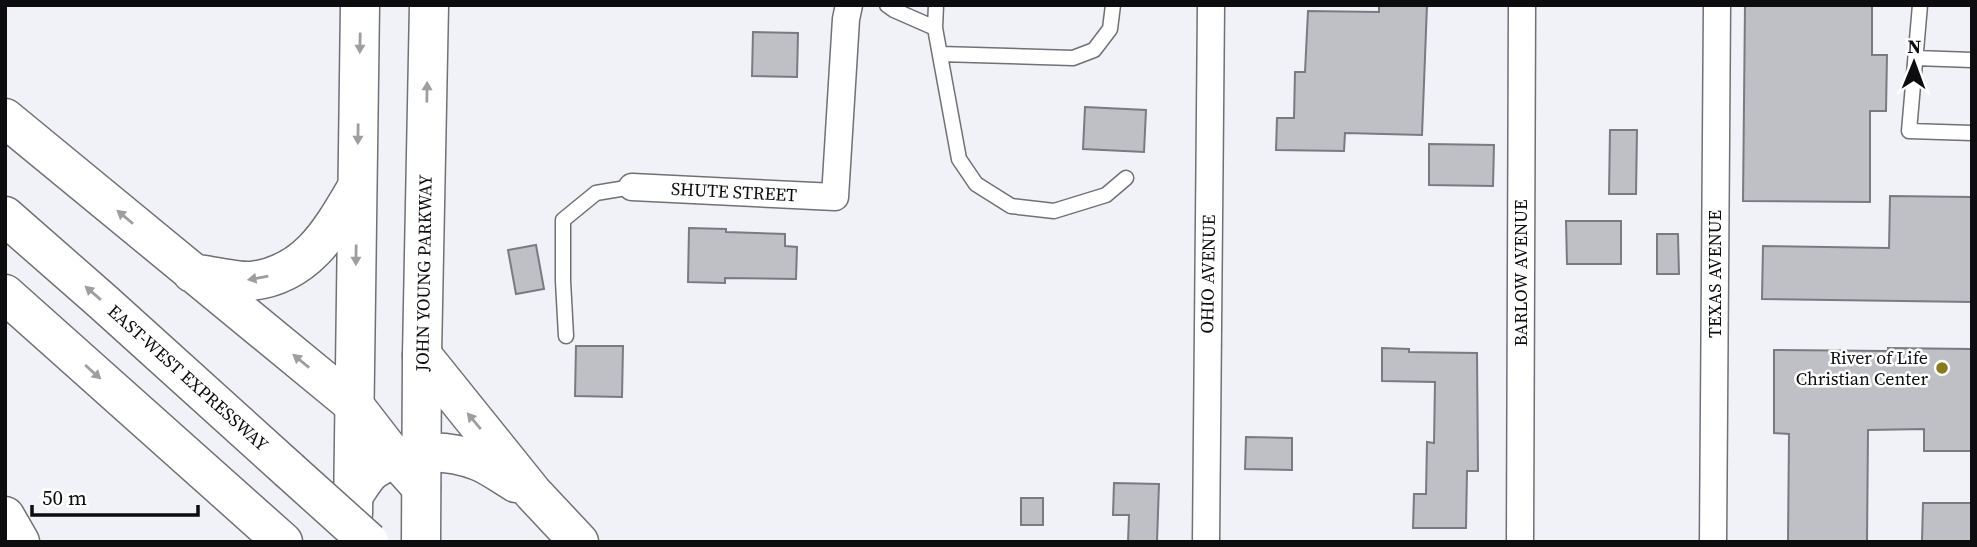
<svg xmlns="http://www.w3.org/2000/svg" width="1977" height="547" font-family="'Source Serif 4',serif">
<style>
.building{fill:#bfc0c6;stroke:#7a7a81;stroke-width:2}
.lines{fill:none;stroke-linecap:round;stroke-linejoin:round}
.service-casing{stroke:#707076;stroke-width:17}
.minor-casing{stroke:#707076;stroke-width:29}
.primary-casing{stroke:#707076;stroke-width:41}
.motorway-casing{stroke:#707076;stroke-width:41}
.service{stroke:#fff;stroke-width:14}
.minor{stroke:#fff;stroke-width:26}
.primary{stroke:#fff;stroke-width:38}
.motorway{stroke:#fff;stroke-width:38}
.motorway-bridge-casing{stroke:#707076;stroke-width:41;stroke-linecap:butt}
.motorway-bridge{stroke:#fff;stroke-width:38}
.oneway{fill:#9e9e9f}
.poi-dot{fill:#887a1f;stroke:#fff;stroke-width:2.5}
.labels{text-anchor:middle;stroke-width:5;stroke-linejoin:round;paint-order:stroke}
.street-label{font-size:18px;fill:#0d0d0f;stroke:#fff}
.poi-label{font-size:18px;fill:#0d0d0f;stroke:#fff;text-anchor:end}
</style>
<rect width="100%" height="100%" fill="#f1f1f8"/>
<path class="building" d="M1379 5H1427L1422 135 1345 133 1344 151 1276 150 1277 118H1294L1295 72H1305L1308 11 1379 12Z
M1745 5H1872V55H1887L1886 111H1870V202L1743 201Z
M753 32 798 33 797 77 752 76Z
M1085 107 1146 110 1144 152 1083 149Z
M1610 130H1637L1636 194H1609Z
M1429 144 1494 145 1493 186 1429 185Z
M1890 196 1972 197V302L1762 299 1763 246 1889 248Z
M1566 221H1621V264H1567Z
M689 228 726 229V232L785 234V246L797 247 796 279 725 278V283L688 282Z
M1657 234H1678L1679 274H1657Z
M536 245 544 289 516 294 508 250Z
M576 346H623L622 397 575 396Z
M1382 348 1409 349V352L1477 353 1478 471H1467L1466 528H1413L1414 494H1426L1427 442 1434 443 1435 382 1382 381Z
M1888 348 1972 349V451H1924V429L1868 430 1867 542H1788L1789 434 1774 433V350L1888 351Z
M1246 437 1292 438V470L1245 469Z
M1114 483 1159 484 1157 542H1128L1129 515H1113Z
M1021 498H1043V525H1021Z
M1923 503H1972V542H1922Z"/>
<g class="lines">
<defs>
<path id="service" d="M887 5 894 10 935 28
M936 5 935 28 959 159 976 184 1011 206 1054 211 1106 195 1126 178
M1920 5 1909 131 1972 133
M940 54 1073 58 1094 50 1110 29 1113 5
M1916 58 1972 60
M566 336 563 281V220L596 193 632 187"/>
<path id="minor" d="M632 187 835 197 846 19 849 5
M1206 542 1211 5
M1520 542 1522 5
M1713 542 1717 5"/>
<path id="primary" d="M353 514 360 5
M421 542 422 355 429 5"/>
<path id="motorway" d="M5 118 354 405 395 458 421 487
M5 216 102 301 289 470
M192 273C208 275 237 282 252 281 308 274 331 231 357 187
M5 294 283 542
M422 355 533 493 579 542
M353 496C359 488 365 476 373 470 402 449 445 448 478 461 491 466 504 476 516 483
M5 516 20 542"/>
</defs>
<use href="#service" class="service-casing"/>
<use href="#minor" class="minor-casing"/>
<use href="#primary" class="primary-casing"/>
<use href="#motorway" class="motorway-casing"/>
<use href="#service" class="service"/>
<use href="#minor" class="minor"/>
<use href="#primary" class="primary"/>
<use href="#motorway" class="motorway"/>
<defs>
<path id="motorway-bridge" d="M289 470 369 542"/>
</defs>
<use href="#motorway-bridge" class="motorway-bridge-casing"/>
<use href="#motorway-bridge" class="motorway-bridge"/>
</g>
<defs><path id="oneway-solid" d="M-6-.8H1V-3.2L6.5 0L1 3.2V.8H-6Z" transform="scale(1.75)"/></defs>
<g class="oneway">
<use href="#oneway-solid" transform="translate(360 43) rotate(91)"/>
<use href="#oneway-solid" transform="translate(427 92) rotate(-89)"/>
<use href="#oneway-solid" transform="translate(358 134) rotate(91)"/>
<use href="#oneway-solid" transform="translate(125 217) rotate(-140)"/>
<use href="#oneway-solid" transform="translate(356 255) rotate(91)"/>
<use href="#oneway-solid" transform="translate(258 278) rotate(170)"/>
<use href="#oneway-solid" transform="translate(93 293) rotate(-139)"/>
<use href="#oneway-solid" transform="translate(301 361) rotate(-141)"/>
<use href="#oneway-solid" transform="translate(93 372) rotate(42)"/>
<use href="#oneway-solid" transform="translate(474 421) rotate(-130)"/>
</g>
<circle class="poi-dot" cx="1942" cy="368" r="7"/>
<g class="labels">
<g class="street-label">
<text transform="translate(734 192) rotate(3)" y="6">SHUTE STREET</text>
<text transform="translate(424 273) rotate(-89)" y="6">JOHN YOUNG PARKWAY</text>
<text transform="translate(1521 273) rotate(-90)" y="6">BARLOW AVENUE</text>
<text transform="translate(1208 274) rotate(-89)" y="6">OHIO AVENUE</text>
<text transform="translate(1715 274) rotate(-90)" y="6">TEXAS AVENUE</text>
<text transform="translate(188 378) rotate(42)" y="6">EAST-WEST EXPRESSWAY</text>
</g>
<g class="poi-label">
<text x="1928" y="364">River of Life<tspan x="1928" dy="21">Christian Center</tspan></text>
</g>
</g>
<rect width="1977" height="547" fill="none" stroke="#0d0d0f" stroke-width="14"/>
<g transform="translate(1914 63) rotate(1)" stroke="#ffffff" stroke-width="5" paint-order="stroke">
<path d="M0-5L12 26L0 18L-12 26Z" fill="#0d0d0f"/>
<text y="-10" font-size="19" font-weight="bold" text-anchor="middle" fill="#0d0d0f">N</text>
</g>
<path d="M32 505v10h166v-10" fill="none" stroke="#0d0d0f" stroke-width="3.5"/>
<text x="42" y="505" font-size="21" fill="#0d0d0f" stroke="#ffffff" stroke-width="5" paint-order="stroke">50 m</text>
</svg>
